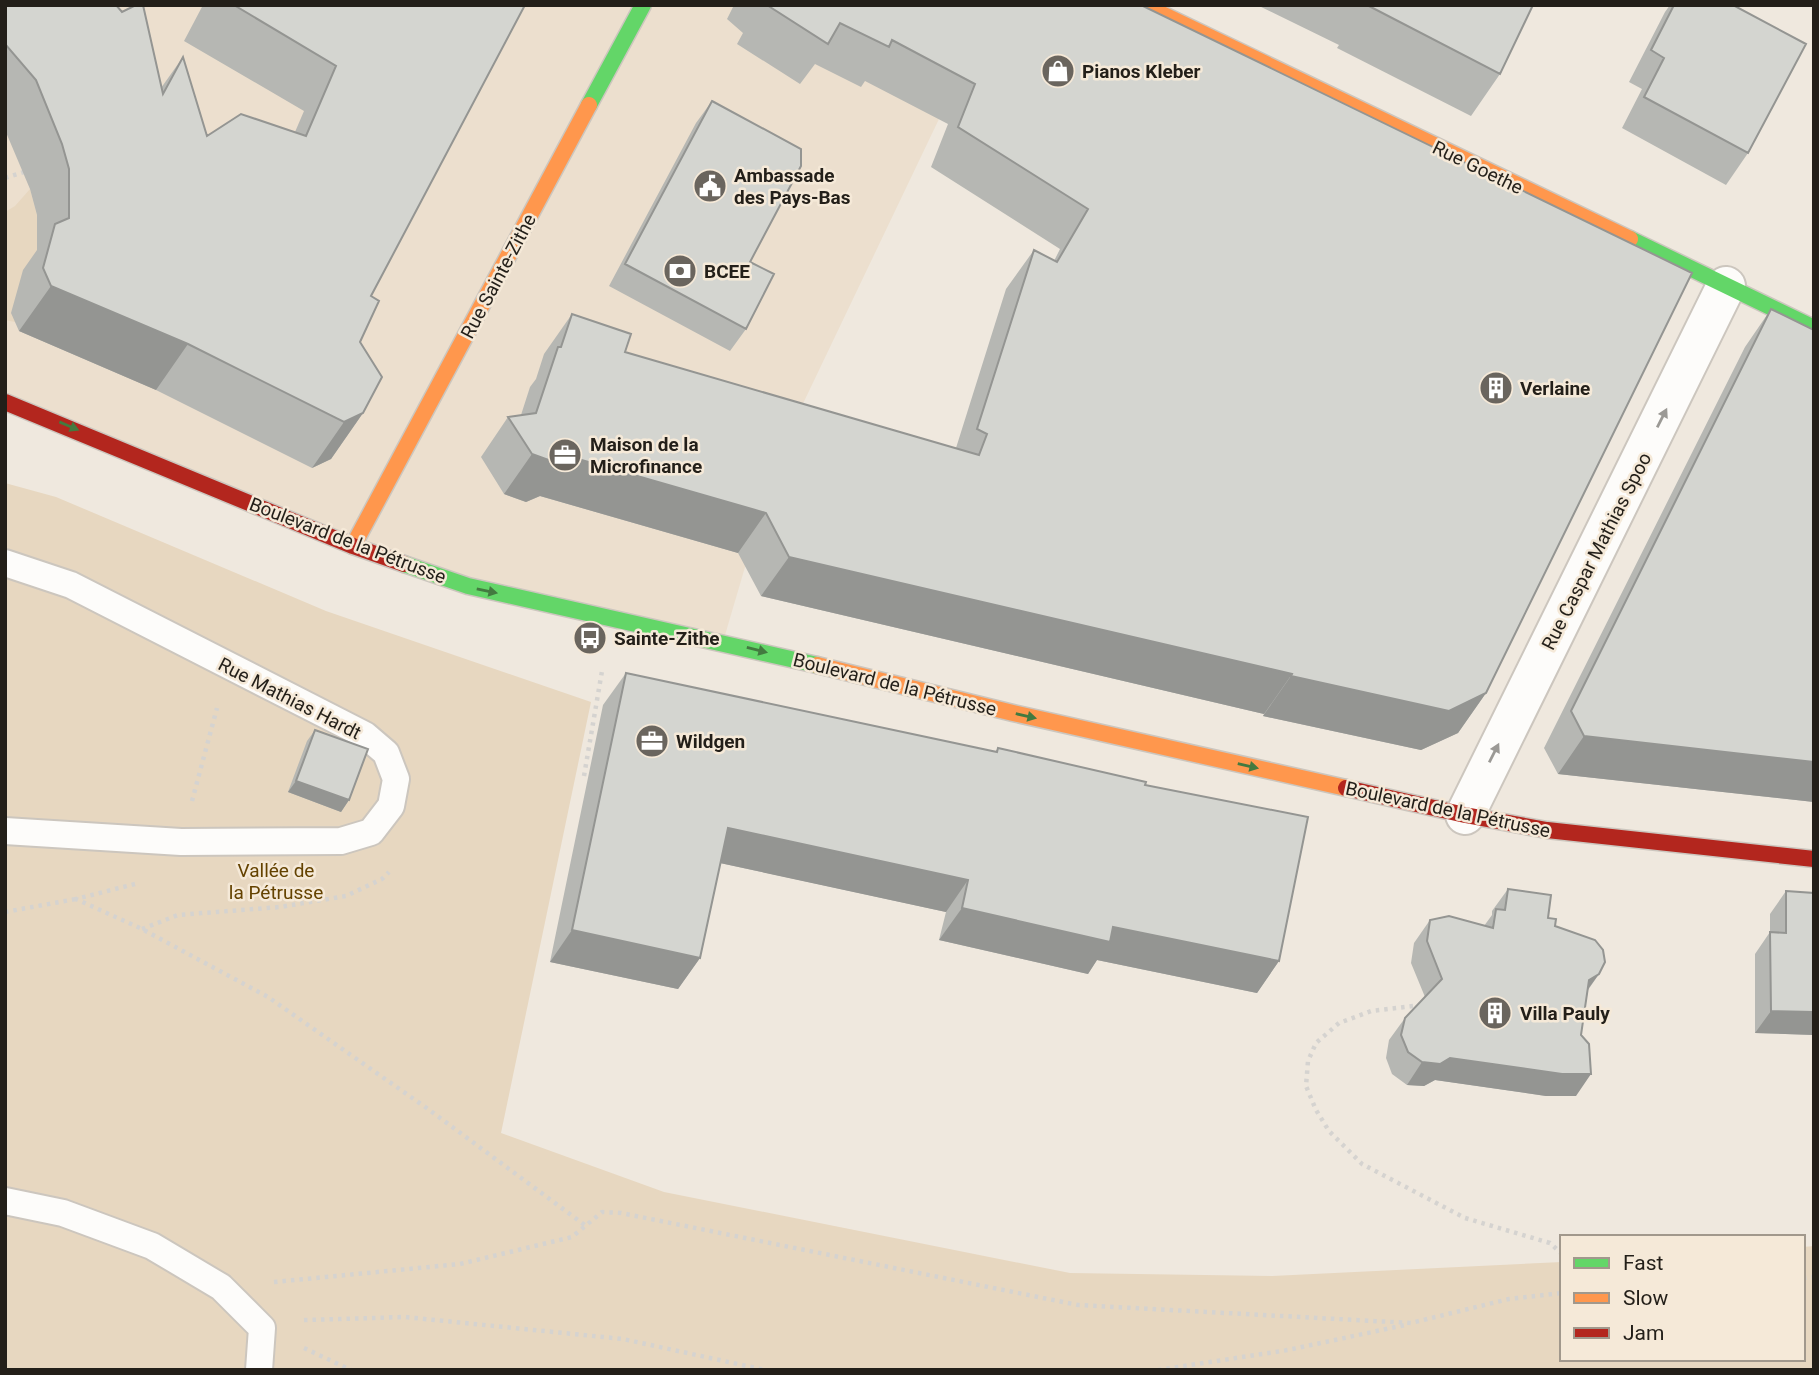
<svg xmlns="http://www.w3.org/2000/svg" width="1819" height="1375" font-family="Roboto,sans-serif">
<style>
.built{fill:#ecdfce}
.green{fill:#e7d7c0}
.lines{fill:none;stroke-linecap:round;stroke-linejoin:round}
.lane-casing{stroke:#ccc6be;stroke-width:30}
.street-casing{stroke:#ccc6be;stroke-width:42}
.fast-casing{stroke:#ccc6be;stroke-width:19}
.slow-casing{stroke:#ccc6be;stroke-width:19}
.jam-casing{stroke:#ccc6be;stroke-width:19}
.path{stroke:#d5d3d0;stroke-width:4.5;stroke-dasharray:3.5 5;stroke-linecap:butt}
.lane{stroke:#fdfcfa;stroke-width:26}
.street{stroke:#fdfcfa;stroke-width:38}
.fast{stroke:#63d668;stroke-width:16}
.slow{stroke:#ff974d;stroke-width:16}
.jam{stroke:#b3261e;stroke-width:16}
.wall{fill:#b6b7b3}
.shaded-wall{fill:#949592}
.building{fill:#d4d5d0;stroke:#949592;stroke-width:2}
.oneway{fill:#9b9995}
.oneway2{fill:#437a40}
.labels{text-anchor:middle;stroke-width:5;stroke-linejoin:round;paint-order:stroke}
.poi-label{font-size:19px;font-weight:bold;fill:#231f19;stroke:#f5e9d8;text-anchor:start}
.street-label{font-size:19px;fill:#231f19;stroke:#f5e9d8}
.park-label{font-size:19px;fill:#644200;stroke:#f5e9d8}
</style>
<rect width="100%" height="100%" fill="#efe8de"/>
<path class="built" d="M5 5H937L939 119 777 458 723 642 468 586 5 402Z"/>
<path class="green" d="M30 189 37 215V264L15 322 5 320V212L15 206Z
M5 483 56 497 326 611 591 702 501 1133 664 1192 1070 1273 1272 1276 1562 1262V1359H1803V1247L1814 1246V1370H5Z"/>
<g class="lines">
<defs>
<path id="lane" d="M5 563 71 585 365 735 386 753 396 779 391 806 371 832 341 841 181 842 5 831
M5 1201 63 1213 152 1246 221 1287 262 1328 259 1370"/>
<path id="street" d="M1465 815 1726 286"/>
<path id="fast" d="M589 105 643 5
M1630 239 1814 328
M404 564 468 586 817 665"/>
<path id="slow" d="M1143 5 1630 239
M353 546 589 105
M817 665 1013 713 1346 788"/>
<path id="jam" d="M5 402 353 546 404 564
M1346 788 1465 815 1547 830 1814 859"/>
</defs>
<use href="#lane" class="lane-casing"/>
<use href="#street" class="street-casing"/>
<use href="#fast" class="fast-casing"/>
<use href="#slow" class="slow-casing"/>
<use href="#jam" class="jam-casing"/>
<path class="path" d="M5 178 24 172
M584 776 602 671
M192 801 217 708
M135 884 76 899 142 929 268 997 428 1109 586 1226
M5 912 76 899
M142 929 178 915 280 907 346 896 382 879 389 872
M1413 1006 1371 1011 1339 1023 1316 1043 1308 1061 1306 1086 1316 1110 1329 1131 1362 1164 1465 1218 1550 1243 1562 1254
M1803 1278 1814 1277
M274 1282 460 1264 572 1237 602 1212 621 1213 1078 1305 1411 1323 1509 1299 1562 1293
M304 1320 405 1317 623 1339 765 1370
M304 1348 351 1370
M1158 1370 1288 1350 1405 1325"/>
<use href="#lane" class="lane"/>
<use href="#street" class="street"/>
<use href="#fast" class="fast"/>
<use href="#slow" class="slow"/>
<use href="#jam" class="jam"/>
</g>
<path class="wall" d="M5 5 161 88 183 57 207 136 295 132 304 111 184 41 203 5H525L371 296 360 342 363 413 331 459 312 468 156 390 19 331 11 313 23 270 37 250V215L30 189 5 130Z
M734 5H1141L1486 693 1458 733 1421 750 1263 716 1264 714 761 596 738 553 540 496 526 502 504 494 481 457 508 417 521 415 530 387 536 379 544 354 572 314 625 352 956 448 1006 289 1034 250 1054 261 1060 249 931 167 948 124 865 81 861 87 815 64 800 84 737 44 743 33 727 19Z
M1257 5H1533L1500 74 1471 116 1337 48 1339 45Z
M1670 5H1733L1748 153 1726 185 1622 128 1642 89 1629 82 1665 12Z
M712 101 750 262 746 329 730 351 609 286 696 123Z
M1771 309 1814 330V802L1558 774 1544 748 1745 347Z
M626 673 995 752 998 748 1145 785 1279 961 1257 993 1097 960 1088 974 939 940 946 912 720 863 700 958 678 989 550 962 603 705Z
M315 730 349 800 341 812 288 792 307 741Z
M1508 889 1548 918 1599 974 1588 990 1581 1035 1576 1096H1546L1435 1080 1424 1086 1407 1085 1392 1074 1386 1058 1389 1040 1405 1018 1425 997 1411 963 1414 943 1430 920 1484 926 1492 915V911Z
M1786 891 1814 893V1035L1755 1033V954L1770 932V914Z"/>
<path class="shaded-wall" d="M51 286 188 344 156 390 19 331Z
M363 413 331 459 312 468 344 422Z
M532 454 568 456 766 513 738 553 540 496 526 502 504 494Z
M789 557 1292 674 1264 714 761 596Z
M1291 676 1486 693 1458 733 1421 750 1263 716Z
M1584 736 1814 762V802L1558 774Z
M296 781 349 800 341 812 288 792Z
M728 828 968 880 946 912 706 860Z
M962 908 1113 927 1279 961 1257 993 1097 960 1088 974 939 940Z
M572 930 700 958 678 989 550 962Z
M1599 974 1583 996 1589 980Z
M1771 1011 1814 1012V1035L1755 1033Z
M1450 1058 1591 1074 1576 1096H1546L1435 1080 1424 1086 1407 1085 1422 1062Z"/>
<path class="building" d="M5 5H116L122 12 136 5H143L163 94 183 57 207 136 241 114 306 136 336 66 234 5H525L371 296 379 301 360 342 382 377 363 413 344 422 188 344 51 286 43 268 55 224 69 218V169L62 144 36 80 5 44Z
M767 5H1141L1692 273 1486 693 1449 711 1291 676 1292 674 789 557 766 513 568 456 554 462 532 454 508 417 536 413 558 347H561L572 314 631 334 625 352 979 455 987 434 977 429 1034 250 1057 262 1088 209 958 127 975 84 892 40 889 47 840 23 828 44Z
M1367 5H1533L1500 74Z
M1674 5H1733L1806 44 1748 153 1644 97 1664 58 1651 50Z
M712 101 801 149V166L750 262 774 274 746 329 625 264Z
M1771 309 1814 330V762L1584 736 1571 711Z
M626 673 997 752 998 748 1146 782 1145 785 1308 817 1279 961 1113 927 1110 942 962 908 968 880 728 828 700 958 572 930Z
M315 730 368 749 349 800 296 781Z
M1508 889 1551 895 1548 918 1556 919 1555 926 1595 940 1603 950 1605 962 1599 974 1589 980 1581 1035 1589 1044 1591 1074H1562L1450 1058 1440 1064 1422 1062 1408 1052 1401 1035 1405 1018 1442 979 1427 941 1430 920 1449 916 1493 928 1496 909 1505 910Z
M1786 891 1814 893V1012L1771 1011 1770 932 1786 933Z"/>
<defs><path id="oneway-solid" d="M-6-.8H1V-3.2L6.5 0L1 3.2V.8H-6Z" transform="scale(1.75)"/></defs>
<g class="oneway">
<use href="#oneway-solid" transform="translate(1662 418) rotate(-63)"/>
<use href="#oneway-solid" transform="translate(1494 753) rotate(-63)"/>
</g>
<g class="oneway2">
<use href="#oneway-solid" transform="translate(69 426) rotate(23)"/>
<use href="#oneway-solid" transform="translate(487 591) rotate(12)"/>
<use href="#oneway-solid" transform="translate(757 650) rotate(14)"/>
<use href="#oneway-solid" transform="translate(1026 716) rotate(13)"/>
<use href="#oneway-solid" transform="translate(1248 766) rotate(13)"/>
</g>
<defs>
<symbol id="shop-disc" viewBox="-11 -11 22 22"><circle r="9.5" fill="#6a655e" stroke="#f5e9d8"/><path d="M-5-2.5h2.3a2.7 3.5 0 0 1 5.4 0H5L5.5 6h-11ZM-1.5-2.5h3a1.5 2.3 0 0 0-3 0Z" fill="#fff"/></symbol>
<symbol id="civic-disc" viewBox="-11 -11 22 22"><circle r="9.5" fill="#6a655e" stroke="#f5e9d8"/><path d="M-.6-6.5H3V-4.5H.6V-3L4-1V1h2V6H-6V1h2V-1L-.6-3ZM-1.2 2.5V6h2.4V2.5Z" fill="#fff"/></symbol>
<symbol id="bank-disc" viewBox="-11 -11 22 22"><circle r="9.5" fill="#6a655e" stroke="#f5e9d8"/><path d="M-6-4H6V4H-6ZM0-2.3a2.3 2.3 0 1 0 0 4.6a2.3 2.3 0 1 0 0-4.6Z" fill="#fff"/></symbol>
<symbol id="building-disc" viewBox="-11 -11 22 22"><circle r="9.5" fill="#6a655e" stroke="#f5e9d8"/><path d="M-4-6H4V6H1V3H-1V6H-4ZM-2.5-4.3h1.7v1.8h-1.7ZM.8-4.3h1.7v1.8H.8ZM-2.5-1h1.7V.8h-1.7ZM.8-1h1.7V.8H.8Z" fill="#fff"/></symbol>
<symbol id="office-disc" viewBox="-11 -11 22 22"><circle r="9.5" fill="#6a655e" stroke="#f5e9d8"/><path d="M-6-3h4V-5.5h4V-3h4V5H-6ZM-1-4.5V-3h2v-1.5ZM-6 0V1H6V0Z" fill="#fff"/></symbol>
<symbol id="bus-disc" viewBox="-11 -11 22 22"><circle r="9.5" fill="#6a655e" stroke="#f5e9d8"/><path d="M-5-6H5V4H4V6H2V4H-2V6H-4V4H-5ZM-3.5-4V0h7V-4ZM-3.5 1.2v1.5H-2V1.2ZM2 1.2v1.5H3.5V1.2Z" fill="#fff"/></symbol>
</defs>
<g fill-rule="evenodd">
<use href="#shop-disc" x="1039" y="52" width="38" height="38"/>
<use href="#civic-disc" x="691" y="167" width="38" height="38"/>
<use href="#bank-disc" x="661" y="252" width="38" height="38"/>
<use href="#building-disc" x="1477" y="369" width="38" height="38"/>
<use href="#office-disc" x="546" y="436" width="38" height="38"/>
<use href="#bus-disc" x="571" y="619" width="38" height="38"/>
<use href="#office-disc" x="633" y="722" width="38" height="38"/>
<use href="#building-disc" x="1476" y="994" width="38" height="38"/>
</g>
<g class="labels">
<g class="poi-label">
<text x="1082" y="78">Pianos Kleber</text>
<text x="734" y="182">Ambassade<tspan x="734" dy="22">des Pays-Bas</tspan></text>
<text x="704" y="278">BCEE</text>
<text x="1520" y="395">Verlaine</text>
<text x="590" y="451">Maison de la<tspan x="590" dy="22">Microfinance</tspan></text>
<text x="614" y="645">Sainte-Zithe</text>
<text x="676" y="748">Wildgen</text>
<text x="1520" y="1020">Villa Pauly</text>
</g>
<g class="street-label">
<text transform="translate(1478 167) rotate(26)" y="7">Rue Goethe</text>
<text transform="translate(498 276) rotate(-62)" y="7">Rue Sainte-Zithe</text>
<text transform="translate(348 540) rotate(21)" y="7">Boulevard de la Pétrusse</text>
<text transform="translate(1596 551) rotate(-63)" y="7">Rue Caspar Mathias Spoo</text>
<text transform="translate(895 684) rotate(14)" y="7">Boulevard de la Pétrusse</text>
<text transform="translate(290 698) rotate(27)" y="7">Rue Mathias Hardt</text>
<text transform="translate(1448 809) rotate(12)" y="7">Boulevard de la Pétrusse</text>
</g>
<g class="park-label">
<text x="276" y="877">Vallée de<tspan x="276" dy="22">la Pétrusse</tspan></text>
</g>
</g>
<rect width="1819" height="1375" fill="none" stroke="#231f19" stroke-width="14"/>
<rect x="1560" y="1235" width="245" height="126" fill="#f5e9d8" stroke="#a1988c" stroke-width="2"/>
<rect x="1574" y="1258" width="35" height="10" fill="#63d668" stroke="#a1988c" stroke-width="2"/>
<text x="1623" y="1270" font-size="21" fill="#231f19">Fast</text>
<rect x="1574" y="1293" width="35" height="10" fill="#ff974d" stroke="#a1988c" stroke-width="2"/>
<text x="1623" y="1305" font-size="21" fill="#231f19">Slow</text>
<rect x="1574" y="1328" width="35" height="10" fill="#b3261e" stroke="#a1988c" stroke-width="2"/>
<text x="1623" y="1340" font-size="21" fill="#231f19">Jam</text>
</svg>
